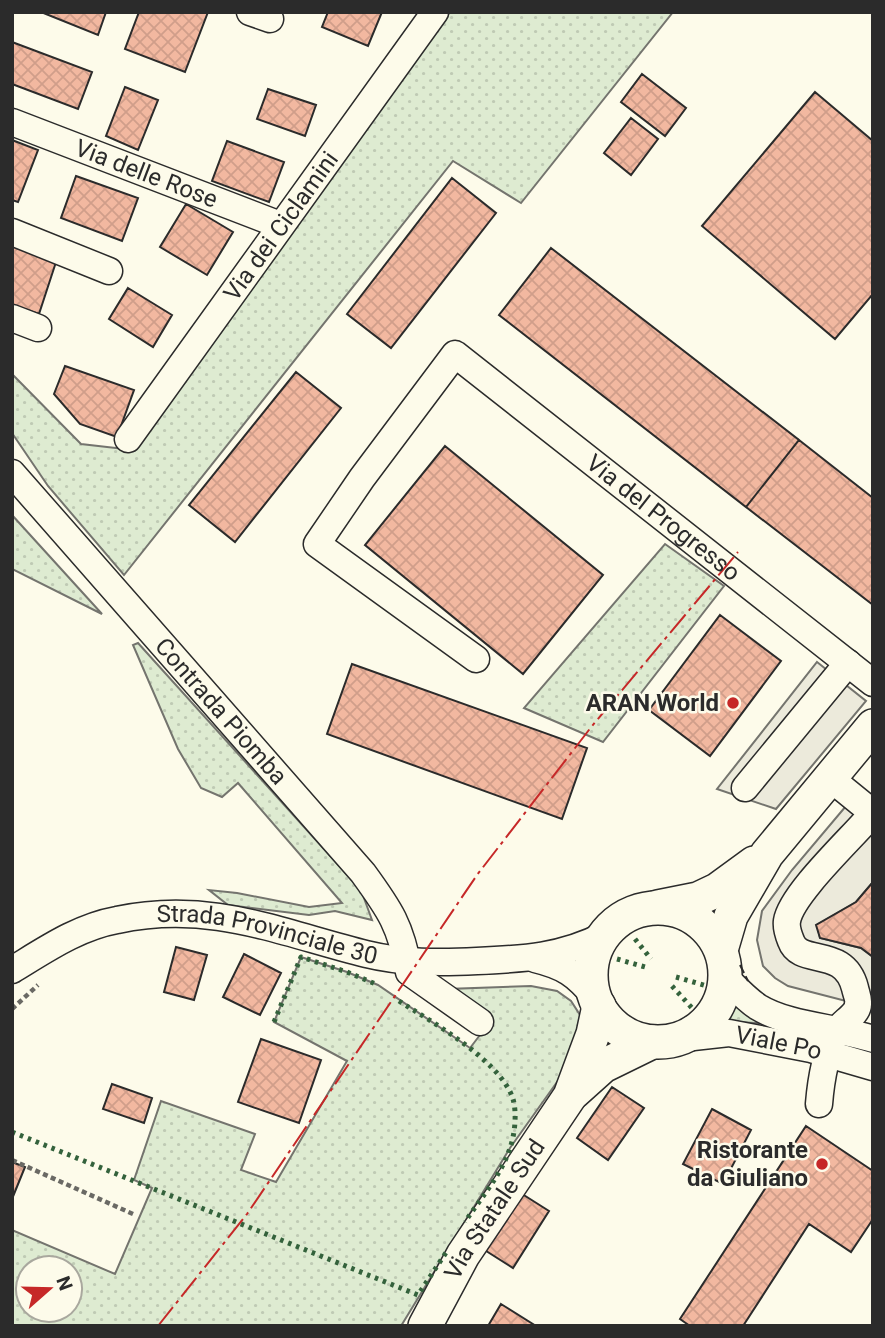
<svg xmlns="http://www.w3.org/2000/svg" width="885" height="1338" font-family="Roboto,sans-serif">
<style>
.grass{fill:url(#grass-dots);stroke:#74746e;stroke-width:2;fill-rule:evenodd}
.parking{fill:#eceadb;stroke:#74746e;stroke-width:2}
.building{fill:url(#building-cross-hatch);stroke:#2b2b2b;stroke-width:2}
.lines{fill:none;stroke-linecap:round;stroke-linejoin:round}
.minor-casing{stroke:#2b2b2b;stroke-width:29}
.major-casing{stroke:#2b2b2b;stroke-width:36}
.path{stroke:#6a6964;stroke-width:4.5;stroke-dasharray:5 3.5;stroke-linecap:butt}
.minor{stroke:#fdfbea;stroke-width:26}
.major{stroke:#fdfbea;stroke-width:33}
.hedge{stroke:#34623c;stroke-width:5;stroke-dasharray:3.5 5;stroke-linecap:butt}
.fence{stroke:#2b2b2b;stroke-width:2;stroke-dasharray:9 3.5;stroke-linecap:butt}
.power{stroke:#c62828;stroke-width:2;stroke-dasharray:24 5 3.5 5;stroke-linecap:butt}
.poi-dot{fill:#c62828;stroke:#fdfbea;stroke-width:2.5}
.labels{text-anchor:middle;stroke-width:5;stroke-linejoin:round;paint-order:stroke}
.street-label{font-size:24px;fill:#2b2b2b;stroke:#fdfbea}
.poi-label{font-size:24px;font-weight:bold;fill:#2b2b2b;stroke:#fdfbea;text-anchor:end}
</style>
<defs>
<pattern id="grass-dots" width="8" height="8" patternUnits="userSpaceOnUse" patternTransform="scale(1.75)"><rect width="8" height="8" fill="#deebd1"/><path d="M2 2h.1M6 6h.1" fill="none" stroke="#bfcab4" stroke-width="1.8" stroke-linecap="round"/></pattern>
<pattern id="building-cross-hatch" width="8" height="8" patternUnits="userSpaceOnUse" patternTransform="scale(1.75)"><rect width="8" height="8" fill="#f2b8a0"/><path d="M0 0l8 8M0 8l8-8" fill="none" stroke="#d09e8a"/></pattern>
</defs>
<rect width="100%" height="100%" fill="#fdfbea"/>
<path class="grass" d="M450 12H673L521 203 453 161 124 575 48 486 12 433V374L81 444 133 450Z
M12 515 102 614 12 569Z
M665 544 724 586 603 742 524 708Z
M138 643 361 890 372 920 335 911 309 915 228 905 209 890 237 893 309 907 342 903 238 783 222 797 201 788 178 749 133 645Z
M301 957 347 972 378 985 470 1048 490 1022 448 989 531 986 557 991 571 1001 582 1018V1047L510 1148 401 1326H12V1230L115 1274 152 1188 134 1180 161 1101 255 1134 241 1170 276 1182 347 1061 274 1022ZM28 1268H70V1310H28Z
M734 995 775 1024 720 1021 725 1015Z"/>
<path class="parking" d="M817 662 866 701 776 809 717 789Z
M846 806 873 832V882L856 902 817 925 820 938 861 948 873 957V1008L788 986 775 978 763 966 757 940 762 911 792 870Z"/>
<path class="building" d="M41 12H106L98 35Z
M139 12H208L185 72 125 49Z
M328 12H382L368 46 322 27Z
M12 42 92 72 78 109 12 84Z
M642 74 686 108 665 136 621 102Z
M125 87 158 100 138 150 106 136Z
M268 89 316 105 305 136 257 119Z
M815 92 873 141V294L835 339 702 226Z
M631 118 658 139 631 175 604 153Z
M12 140 38 150 18 202 12 200Z
M227 141 284 162 269 202 212 181Z
M76 176 138 198 122 241 61 218Z
M452 178 496 213 391 348 347 314Z
M186 204 233 232 207 275 160 247Z
M14 245 57 259 39 314 12 305V251Z
M551 248 799 440 746 507 499 315Z
M128 288 172 315 153 347 109 319Z
M65 366 134 390 117 437 80 424 54 394Z
M296 372 341 408 235 542 189 505Z
M799 440 873 498V605L746 507Z
M445 446 603 575 523 674 365 545Z
M720 615 781 661 710 756 649 710Z
M352 664 587 748 562 819 327 734Z
M873 882V957L861 948 820 938 816 925 856 902Z
M176 947 207 955 194 1000 164 992Z
M244 954 281 973 260 1015 223 997Z
M261 1039 321 1060 299 1123 238 1102Z
M112 1084 152 1098 144 1123 103 1109Z
M612 1087 644 1108 608 1160 577 1138Z
M712 1109 751 1130 723 1184 683 1164Z
M806 1126 873 1171V1219L851 1252 809 1224 743 1326H690L680 1319Z
M12 1162 25 1167 12 1199Z
M519 1192 549 1211 513 1268 483 1249Z
M501 1304 536 1326H488Z"/>
<g class="lines">
<defs>
<g id="minor">
<path d="M250 12 270 19"/>
<path id="s1" d="M12 122 280 225"/>
<path d="M12 232 109 271"/>
<path d="M12 318 38 328"/>
<path id="s2" d="M128 439 435 12"/>
<path id="s3" d="M12 473 363 873C390 910 401 926 409 972L480 1022"/>
<path id="s4" d="M476 659 317 544 362 478 455 354 873 683"/>
<path d="M830 778 873 813"/>
<path d="M745 788 848 663"/>
<path d="M535 959C564 966 576 974 595 997"/>
<path id="s5" d="M12 970C45 950 78 927 117 920 210 900 278 932 366 954 403 963 439 963 477 961 524 959 562 957 605 935"/>
<path d="M726 978C736 988 746 999 758 1007 789 1026 837 1027 873 1039"/>
<path id="s6" d="M684 1038 729 1033 811 1049 873 1067"/>
<path d="M819 1104C821 1079 825 1055 836 1032 841 1022 858 1015 858 1004 859 999 856 993 855 988 844 945 800 967 791 941 789 936 786 927 787 921 791 894 853 837 873 813"/>
</g>
<g id="major">
<path d="M658 907 698 899 717 890 754 863"/>
<circle cx="658" cy="975" r="67"/>
<path d="M721 950 731 916 767 854 873 726"/>
<path d="M574 1092 603 1066 652 1042"/>
<path id="s7" d="M425 1326 463 1255 570 1096 593 1034 599 1006"/>
</g>
</defs>
<use href="#minor" class="minor-casing"/>
<use href="#major" class="major-casing"/>
<path class="path" d="M12 1009 38 985
M12 1160 133 1214"/>
<use href="#minor" class="minor"/>
<use href="#major" class="major"/>
<path class="hedge" d="M635 939 651 959
M617 959 645 967
M676 977 707 986
M672 986 692 1008
M399 1001C432 1022 501 1061 513 1099 517 1113 515 1134 510 1148 502 1174 480 1199 465 1222
M274 1022 301 957 347 972 378 985
M12 1132 418 1295 447 1251"/>
<path class="fence" d="M740 965 748 981"/>
<path class="power" d="M158 1326 247 1214 477 875 592 726 738 552"/>
</g>
<g class="poi-dot">
<circle cx="733" cy="703" r="7"/>
<circle cx="822" cy="1164" r="7"/>
</g>
<g class="labels">
<g class="street-label">
<text dy="8" stroke="none"><textPath href="#s1" startOffset="144">Via delle Rose</textPath></text>
<text dy="8" stroke="none"><textPath href="#s2" startOffset="262">Via dei Ciclamini</textPath></text>
<text dy="8" stroke="none"><textPath href="#s4" startOffset="696">Via del Progresso</textPath></text>
<text dy="8" stroke="none"><textPath href="#s3" startOffset="317">Contrada Piomba</textPath></text>
<text dy="8" stroke="none"><textPath href="#s5" startOffset="270">Strada Provinciale 30</textPath></text>
<text dy="8" stroke="none"><textPath href="#s6" startOffset="96">Viale Po</textPath></text>
<text dy="8" stroke="none"><textPath href="#s7" startOffset="136">Via Statale Sud</textPath></text>
</g>
<g class="poi-label">
<text x="719" y="711">ARAN World</text>
<text x="808" y="1158">Ristorante<tspan x="808" dy="28">da Giuliano</tspan></text>
</g>
</g>
<rect width="885" height="1338" fill="none" stroke="#2b2b2b" stroke-width="28"/>
<g transform="translate(49 1289) rotate(70)"><circle r="33" fill="#fdfbea" stroke="#a9a89e" stroke-width="2"/>
<path d="M0-5L12 26L0 18L-12 26Z" fill="#c62828"/>
<text y="-10" font-size="19" font-weight="bold" text-anchor="middle" fill="#2b2b2b">N</text>
</g>
</svg>
